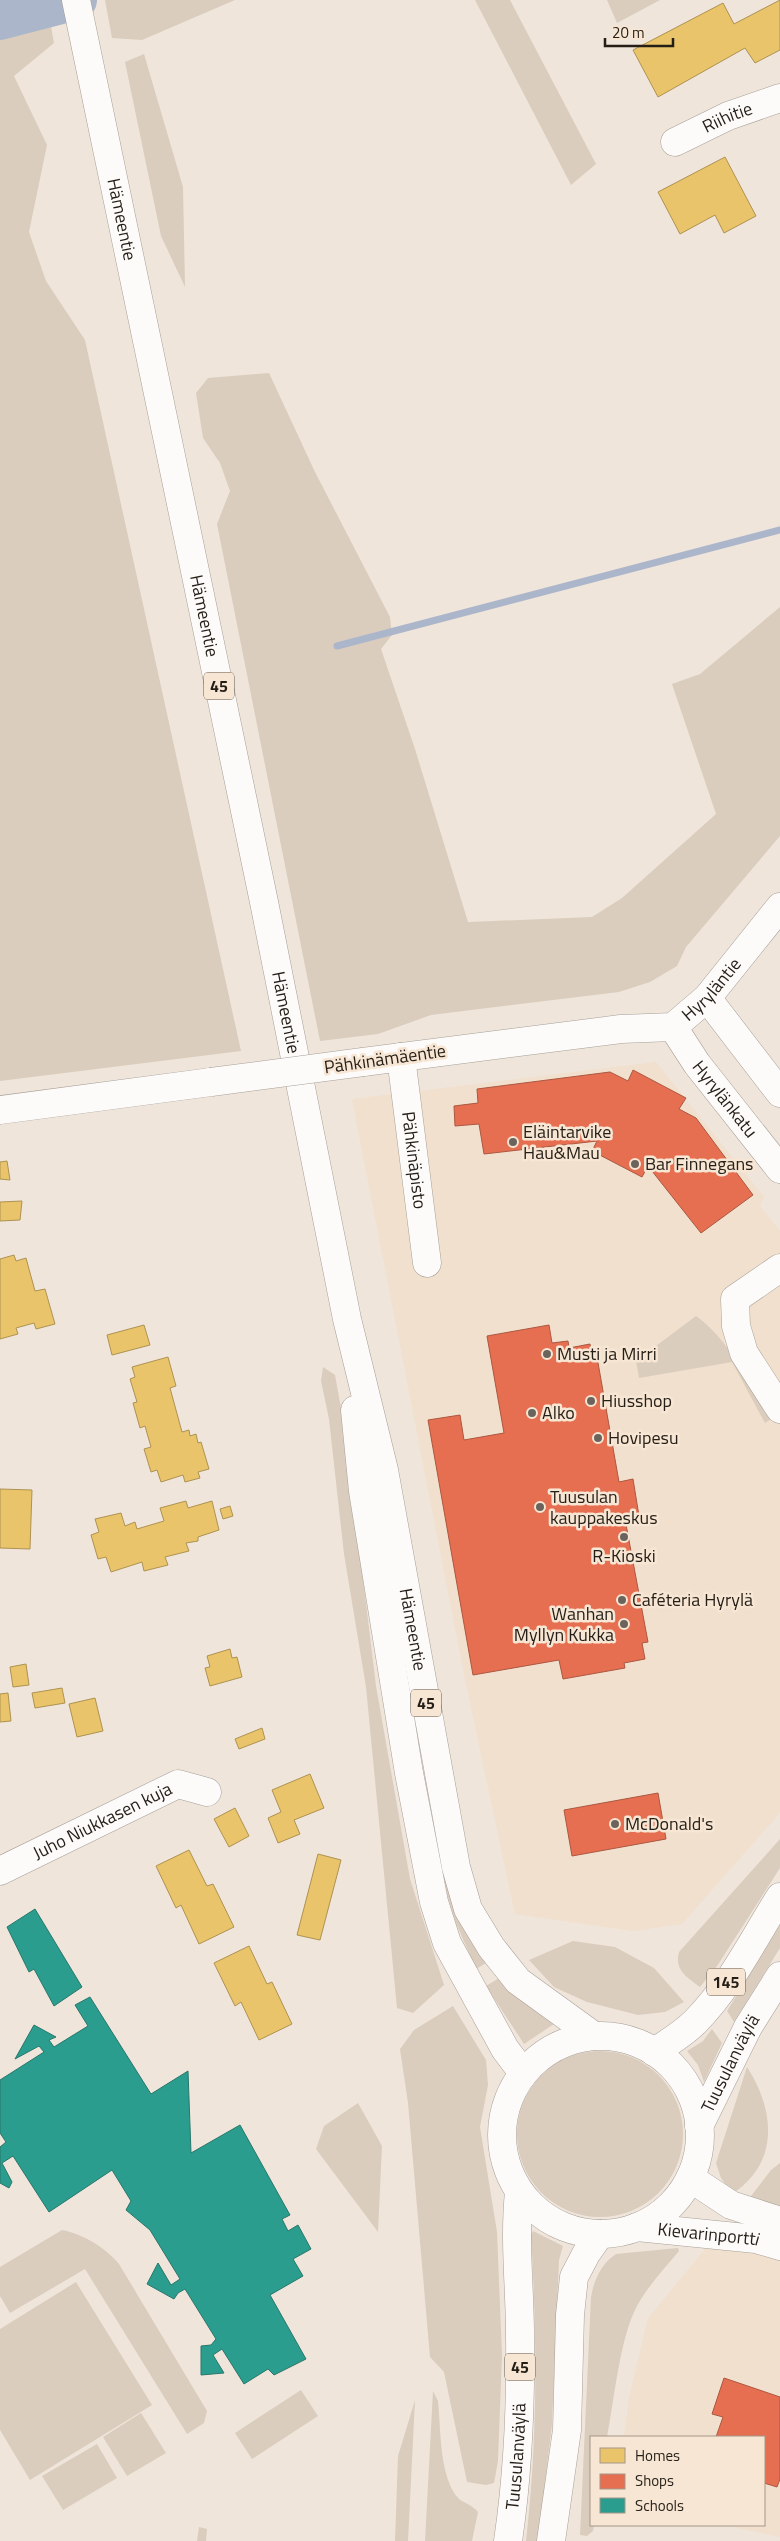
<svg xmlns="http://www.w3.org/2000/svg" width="780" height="2541" font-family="'Titillium Web',sans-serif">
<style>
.built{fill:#f0e0cd}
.green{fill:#dacdbd}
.homes{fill:#e9c46a;stroke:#ae9251}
.shops{fill:#e76f51;stroke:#ac5740}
.schools{fill:#2a9d8f;stroke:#28776b}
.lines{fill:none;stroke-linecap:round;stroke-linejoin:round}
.stream{stroke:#acb6cb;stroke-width:7}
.river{stroke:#acb6cb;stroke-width:40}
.minor-casing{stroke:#a69f97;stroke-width:29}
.tertiary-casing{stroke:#a69f97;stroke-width:29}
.primary-casing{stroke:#a69f97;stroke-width:29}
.minor{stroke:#fdfbfa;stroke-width:28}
.tertiary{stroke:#fdfbfa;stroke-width:28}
.primary{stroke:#fdfbfa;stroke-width:28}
.tertiary-bridge-casing{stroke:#a69f97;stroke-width:29;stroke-linecap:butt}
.tertiary-bridge{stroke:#fdfbfa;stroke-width:28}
.poi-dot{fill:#6b645c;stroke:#f7e6d3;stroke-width:2}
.labels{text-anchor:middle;stroke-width:5;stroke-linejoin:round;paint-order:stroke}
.shield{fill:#f7e6d3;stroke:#635a4f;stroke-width:1}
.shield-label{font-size:16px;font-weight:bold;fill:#241e17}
.street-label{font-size:18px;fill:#241e17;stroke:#f7e6d3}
.poi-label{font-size:18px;fill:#241e17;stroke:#f7e6d3;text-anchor:start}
</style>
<rect width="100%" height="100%" fill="#efe5db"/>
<path class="built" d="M656 1062 764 1197 760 1206 780 1231V1813L682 1924 633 1931 515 1914 464 1674 352 1099Z
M707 2247 780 2255V2537L724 2525H764V2437H624L629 2398 648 2318Z"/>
<path class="green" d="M0 0H63L47 4 54 43 14 76 47 145 29 232 46 281 85 340 241 1051 0 1081Z
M105 0H235L142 40 112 38Z
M475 0H510L596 164 571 185Z
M607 0H660L617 23Z
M144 54 183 187 185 287 161 236 125 62Z
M269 373 315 472 390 617 392 635 381 649 415 749 468 922 592 917 622 898 716 814 672 684 700 674 780 607V836L686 947 677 966 650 982 619 992 431 1015 378 1034 320 1041 217 524 230 491 220 463 203 438 196 393 208 378Z
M696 1316C728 1338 751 1386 771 1419L765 1423 732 1362 639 1378 636 1361Z
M323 1367 335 1375 345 1430 376 1686 410 1879 444 1985 413 2013 397 2008 366 1687 344 1554 329 1419 321 1381Z
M371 1476 488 1962 476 1969 456 1923 447 1894Z
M780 1839V1868L717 1966 700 1987C687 1977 674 1970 679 1952Z
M780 1925V1948L734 2022 727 2011Z
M573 1941 615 1947 654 1968 684 2002 665 2012 638 2015 587 2002 554 1987 529 1960Z
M501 1977 557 2022 524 2044 486 1986Z
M453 2006 486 2060 488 2085 480 2127 497 2232 502 2355 498 2461 494 2483 486 2485 467 2482 444 2372 430 2357 408 2103 400 2049 414 2030Z
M712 2029 722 2043 704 2082 698 2065 687 2051 703 2041Z
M517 2134a83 83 0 1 1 166 0a83 83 0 1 1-166 0Z
M747 2067C775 2110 780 2163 732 2194L721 2178 716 2163Z
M358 2103 382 2146 378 2232 316 2149 324 2126Z
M780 2163V2210L748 2200 771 2170Z
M62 2230C83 2234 106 2248 119 2264L207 2411 204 2423 187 2434 85 2269 10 2313 0 2296V2267Z
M533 2231 563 2246 559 2260 552 2424 538 2541H526C538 2439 537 2337 531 2235Z
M678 2248 679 2251C664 2269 648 2286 637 2306 620 2337 614 2401 607 2437H591V2525H594L593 2531 587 2536 580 2535 591 2297C594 2280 601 2264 616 2254Z
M76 2282 152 2405 30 2480 0 2430V2329Z
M301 2390 318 2416 252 2459 235 2433Z
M433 2391 438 2401C441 2429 439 2478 459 2499 464 2503 471 2504 478 2512L472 2541H425Z
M415 2400 408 2541H395L398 2456Z
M141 2413 166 2453 127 2476 103 2437Z
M97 2444 117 2478 63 2510 42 2476Z
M199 2527 207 2529 206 2541H197Z"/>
<path class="homes" d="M780 0V50L755 63 745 48 658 97 633 50 723 3 734 24Z
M725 157 756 216 724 233 715 215 680 234 658 192Z
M7 1161 10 1180 0 1179V1162Z
M22 1201 20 1220 0 1221V1202Z
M14 1255 16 1261 26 1258 35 1291 45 1289 55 1324 36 1329 34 1323 16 1328 18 1334 0 1339V1259Z
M144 1325 150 1345 112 1355 107 1335Z
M168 1357 176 1386 170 1388 182 1432 189 1430 190 1436 196 1434 198 1443 201 1442 209 1469 198 1472 200 1478 185 1482 183 1475 161 1482 157 1470 151 1472 144 1449 151 1447 145 1426 140 1428 133 1403 137 1402 130 1379 135 1377 132 1367Z
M0 1489 32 1490 30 1549 0 1548Z
M186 1501 188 1508 212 1501 219 1530 198 1537V1541L186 1543 189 1551 165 1557 168 1565 144 1571 142 1562 111 1572 106 1557 98 1559 91 1535 99 1532 95 1519 121 1513 125 1526 135 1522 137 1529 164 1521 160 1508Z
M230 1506 233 1516 223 1519 220 1509Z
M230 1649 232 1658 237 1657 242 1677 210 1686 205 1668 210 1667 207 1656Z
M26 1664 29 1685 13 1687 10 1667Z
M62 1688 65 1703 35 1708 32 1693Z
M8 1693 11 1721 0 1722V1694Z
M95 1698 103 1731 77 1737 69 1704Z
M262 1728 265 1739 239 1749 235 1739Z
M310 1774 324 1808 294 1820 300 1834 278 1843 268 1818 281 1812 272 1790Z
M235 1808 249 1836 229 1847 214 1819Z
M189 1850 207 1886 213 1884 234 1927 199 1944 181 1905 176 1908 156 1866Z
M318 1854 341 1860 320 1940 297 1935Z
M249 1946 267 1984 272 1982 292 2024 259 2040 241 2002 235 2006 214 1963Z"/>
<path class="shops" d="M633 1070 686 1098 679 1109 696 1118 753 1195 701 1233 648 1166 642 1177 592 1151 597 1141 484 1154 479 1124 455 1126 454 1106 478 1103 477 1089 610 1072 628 1081Z
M549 1325 552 1343 568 1341 569 1348 590 1344 592 1358 597 1357 619 1482 633 1479 639 1516 625 1519 648 1642 642 1643 645 1659 624 1663 625 1668 563 1679 559 1660 473 1675 428 1420 460 1415 464 1440 504 1433 487 1336Z
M658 1793 666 1839 572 1856 564 1810Z
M724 2378 780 2397V2479L777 2487 764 2483V2437H716L723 2417 712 2414Z"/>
<path class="schools" d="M35 1909 82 1987 54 2006 34 1969 29 1972 7 1927Z
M90 1997 151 2094 188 2071 191 2153 240 2125 290 2215 282 2219 288 2231 298 2225 311 2249 293 2259 303 2276 270 2295 306 2359 274 2375 268 2369 244 2384 222 2349 213 2355 224 2373 201 2375V2346L211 2345 216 2339 185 2289 178 2293 174 2299 147 2284 158 2263 171 2285 180 2279 150 2230 126 2210 131 2201 112 2170 49 2212 13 2156 2 2163 12 2182 9 2188 0 2183V2147L6 2142 0 2133V2080L44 2052 39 2046 15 2059 34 2025 56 2037 49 2040 54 2047 88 2026 75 2005Z"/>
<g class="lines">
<path class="stream" d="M337 646 780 530"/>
<path class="river" d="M0 20 77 0"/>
<defs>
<g id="minor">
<path id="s1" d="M675 142 728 116 780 98"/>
<path id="s2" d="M401 1057 427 1263"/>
<path d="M780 1268 735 1299 736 1326 744 1353 780 1409"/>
<path id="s3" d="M0 1871 178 1784 207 1792"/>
</g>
<g id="tertiary">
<path d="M707 998 780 1093"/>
<path id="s4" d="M673 1027 697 1064 780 1169"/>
<path id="s5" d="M363 1062 621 1029 673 1027 707 998 780 907"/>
<path d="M0 1110 211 1082"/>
<path d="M690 2178 731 2205 780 2221"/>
<path id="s6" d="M637 2227 756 2239 780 2246"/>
</g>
<g id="primary">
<path id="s7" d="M76 0 264 902 347 1319 384 1470 456 1867 468 1909 491 1947 518 1981 594 2036"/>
<path d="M355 1410 363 1491 409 1773 434 1902 447 1943 505 2049 523 2073"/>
<circle cx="601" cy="2135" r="99"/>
<path d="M654 2052C668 2043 683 2034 695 2022 730 1987 754 1938 780 1897"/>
<path id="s8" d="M699 2126 748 2027 780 1976"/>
<path id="s9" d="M508 2541C518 2473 521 2405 520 2336 520 2288 514 2241 519 2192"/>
<path d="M551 2541 567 2430 570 2315 574 2277 586 2254 600 2234"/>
</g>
</defs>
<use href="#minor" class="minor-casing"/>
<use href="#tertiary" class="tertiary-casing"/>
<use href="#primary" class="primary-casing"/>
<use href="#minor" class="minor"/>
<use href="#tertiary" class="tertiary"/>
<use href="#primary" class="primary"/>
<defs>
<path id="tertiary-bridge" d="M211 1082 363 1062"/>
</defs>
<use href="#tertiary-bridge" class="tertiary-bridge-casing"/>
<use href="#tertiary-bridge" class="tertiary-bridge"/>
</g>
<g class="poi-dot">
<circle cx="513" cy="1142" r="5"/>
<circle cx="635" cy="1164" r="5"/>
<circle cx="547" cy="1354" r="5"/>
<circle cx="591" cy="1401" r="5"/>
<circle cx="532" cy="1413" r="5"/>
<circle cx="598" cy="1438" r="5"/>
<circle cx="540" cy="1507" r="5"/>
<circle cx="624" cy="1537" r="5"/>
<circle cx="622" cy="1600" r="5"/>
<circle cx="624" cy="1624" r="5"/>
<circle cx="615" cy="1824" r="5"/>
</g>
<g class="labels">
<g class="shield">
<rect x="204" y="672.5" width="30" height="27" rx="4"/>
<rect x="411" y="1689.5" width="30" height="27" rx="4"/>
<rect x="707" y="1968.5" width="38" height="27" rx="4"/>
<rect x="505" y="2353.5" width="30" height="27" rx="4"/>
</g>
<g class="shield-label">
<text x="219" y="692">45</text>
<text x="426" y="1709">45</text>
<text x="726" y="1988">145</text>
<text x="520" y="2373">45</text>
</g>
<g class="street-label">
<text dy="6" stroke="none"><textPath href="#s1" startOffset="58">Riihitie</textPath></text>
<text dy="6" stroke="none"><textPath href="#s7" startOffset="224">Hämeentie</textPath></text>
<text dy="6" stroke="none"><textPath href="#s7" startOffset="629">Hämeentie</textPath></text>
<text dy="6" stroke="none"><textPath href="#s5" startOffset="366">Hyryläntie</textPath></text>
<text dy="6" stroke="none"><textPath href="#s7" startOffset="1034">Hämeentie</textPath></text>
<text transform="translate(385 1059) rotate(-8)" y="6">Pähkinämäentie</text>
<text dy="6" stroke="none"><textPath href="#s4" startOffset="89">Hyrylänkatu</textPath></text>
<text dy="6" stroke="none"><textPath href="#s2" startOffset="104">Pähkinäpisto</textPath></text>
<text dy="6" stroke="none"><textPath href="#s7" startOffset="1664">Hämeentie</textPath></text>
<text dy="6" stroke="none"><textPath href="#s3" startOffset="114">Juho Niukkasen kuja</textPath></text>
<text dy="6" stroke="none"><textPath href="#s8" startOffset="70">Tuusulanväylä</textPath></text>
<text dy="6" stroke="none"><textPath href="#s6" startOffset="72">Kievarinportti</textPath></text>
<text dy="6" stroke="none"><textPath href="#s9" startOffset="85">Tuusulanväylä</textPath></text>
</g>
<g class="poi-label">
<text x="523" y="1138">Eläintarvike<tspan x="523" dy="21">Hau&amp;Mau</tspan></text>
<text x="645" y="1170">Bar Finnegans</text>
<text x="557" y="1360">Musti ja Mirri</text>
<text x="601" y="1407">Hiusshop</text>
<text x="542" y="1419">Alko</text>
<text x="608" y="1444">Hovipesu</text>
<text x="550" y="1503">Tuusulan<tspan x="550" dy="21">kauppakeskus</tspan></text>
<text x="624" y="1562" text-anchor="middle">R-Kioski</text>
<text x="632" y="1606">Caféteria Hyrylä</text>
<text x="614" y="1620" text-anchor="end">Wanhan<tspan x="614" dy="21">Myllyn Kukka</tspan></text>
<text x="625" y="1830">McDonald's</text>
</g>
</g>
<rect x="590" y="2436" width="175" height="90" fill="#f7e6d3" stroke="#a39688"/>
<rect x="600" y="2448" width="25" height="15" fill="#e9c46a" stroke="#a39688"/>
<text x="635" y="2461" font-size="15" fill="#241e17">Homes</text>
<rect x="600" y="2474" width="25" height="15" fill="#e76f51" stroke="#a39688"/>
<text x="635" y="2486" font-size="15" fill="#241e17">Shops</text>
<rect x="600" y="2498" width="25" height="15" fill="#2a9d8f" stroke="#a39688"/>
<text x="635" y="2511" font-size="15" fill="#241e17">Schools</text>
<path d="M605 38v8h68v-8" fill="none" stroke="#241e17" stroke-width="2.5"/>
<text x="612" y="38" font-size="15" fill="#241e17" stroke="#f7e6d3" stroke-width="4" paint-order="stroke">20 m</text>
</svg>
